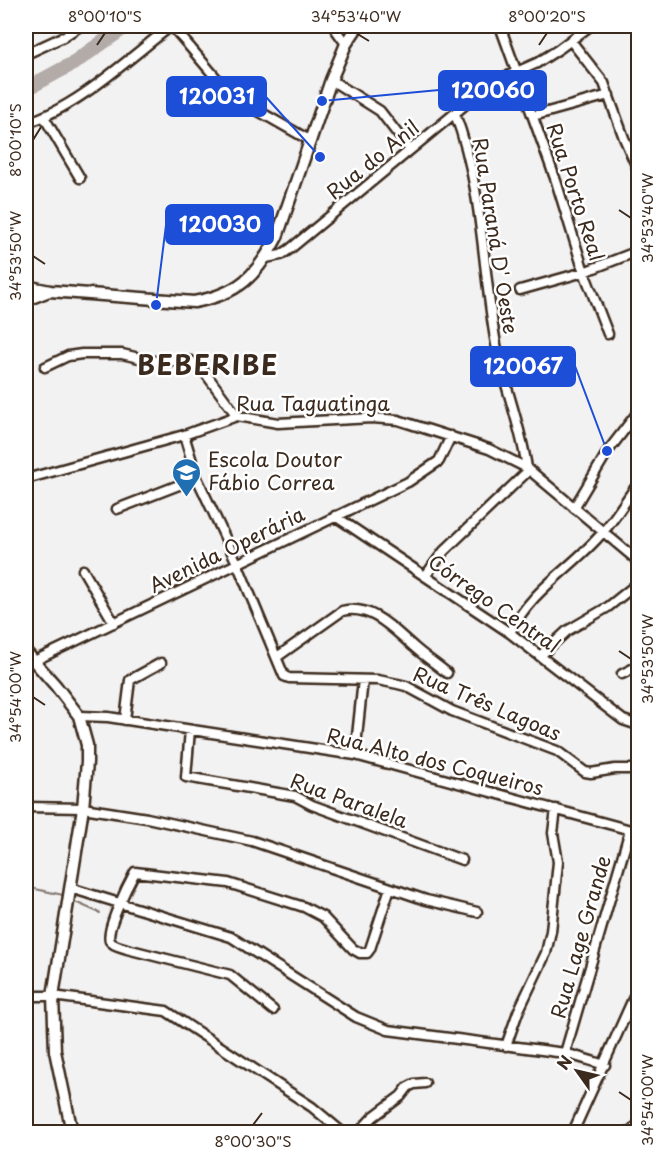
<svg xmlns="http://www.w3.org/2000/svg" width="664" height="1158" font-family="'Playpen Sans',sans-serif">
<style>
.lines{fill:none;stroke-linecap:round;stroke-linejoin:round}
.stream{stroke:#827770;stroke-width:2}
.canal{stroke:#b2aba7;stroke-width:8}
.river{stroke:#b2aba7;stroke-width:15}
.minor-casing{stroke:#3b2a1e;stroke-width:13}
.major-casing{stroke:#3b2a1e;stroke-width:15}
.minor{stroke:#fff;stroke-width:8}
.major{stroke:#fff;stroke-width:10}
.ticks{fill:none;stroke:#3b2a1e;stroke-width:2}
.labels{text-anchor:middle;stroke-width:5;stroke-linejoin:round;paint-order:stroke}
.street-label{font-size:20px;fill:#3b2a1e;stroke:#fff}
.poi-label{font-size:20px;fill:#3b2a1e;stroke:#fff;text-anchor:start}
.district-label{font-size:26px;font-weight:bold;letter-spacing:1.5px;fill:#3b2a1e;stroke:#fff}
.leader{fill:none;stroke:#1d4ed8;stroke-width:2}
.callout-dot{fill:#1d4ed8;stroke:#fff;stroke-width:2}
.callout{fill:#1d4ed8;stroke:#1d4ed8;stroke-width:2}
.callout-label{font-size:21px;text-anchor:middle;font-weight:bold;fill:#fff}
.neatline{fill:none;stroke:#3b2a1e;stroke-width:2}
.ticks-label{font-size:15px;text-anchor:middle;fill:#3b2a1e}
</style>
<rect width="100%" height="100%" fill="#f3f2f2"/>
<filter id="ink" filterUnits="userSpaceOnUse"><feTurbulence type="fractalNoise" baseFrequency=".0167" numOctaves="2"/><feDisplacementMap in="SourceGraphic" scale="12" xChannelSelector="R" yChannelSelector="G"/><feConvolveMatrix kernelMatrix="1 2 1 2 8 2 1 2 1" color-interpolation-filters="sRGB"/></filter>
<g filter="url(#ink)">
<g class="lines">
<path class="stream" d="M26 887 63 895
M75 902 100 913"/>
<path class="canal" d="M26 667 29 665"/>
<path class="river" d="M26 89 72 64 126 26"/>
<defs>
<path id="minor" d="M172 26 223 86 239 100 311 141
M333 26 346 44
M500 26 556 181 584 272 608 334
M571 41 604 83 624 138 638 170
M26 54 63 37 80 26
M331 80 380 111 410 150
M455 114C483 187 482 268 496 344 504 386 521 425 527 468
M533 116 609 95
M44 117 80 178
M26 123C77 108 129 58 171 26
M266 258 281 255 290 249 477 95 501 79 537 63 559 49 590 26
M520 290 584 272 638 251
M45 367 68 356 82 354H122L152 361H191L206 374 237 416
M184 435 197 478 237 563 284 676 289 678 378 680 398 684 406 686 452 711 557 751 585 772 591 773 615 769H638
M26 479 184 435 237 416 278 423 372 418 398 420 489 449 527 468 638 561
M574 508 608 451 638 412
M117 509 197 478
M335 516 510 633 623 720 638 725
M83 570 114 623
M426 575 444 551 529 470
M510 633C531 589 573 568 603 532 616 517 626 500 638 484
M540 656 567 631 608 607 638 583
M277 657 342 611C372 604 393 629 414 647 424 656 436 664 447 673
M34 661 408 482 439 461 451 436
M622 674 638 666
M79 716 108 717 355 755 638 832
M125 720 130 680 161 663
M190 730 186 777 295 796 312 805 462 860
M355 755 363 680
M26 807 83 808 147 818 252 841 426 900 477 912
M70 888 231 937 356 1017 388 1030 565 1053 605 1065
M26 996H53L166 1011 312 1107 342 1132
M273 1010 230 975 127 949C122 947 113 946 110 941 105 930 129 883 135 872L228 883 304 907 323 917 353 949 360 953H367L370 949 390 888
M506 1046 518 1012 546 953 551 931 558 862 553 833 556 809
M565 1053 630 830
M359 1132 373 1117 401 1096 408 1087 414 1084 425 1083
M573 1132 638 988
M629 1132 638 1125"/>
<path id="major" d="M26 286 50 291 194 302C238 294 257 276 277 237L331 80 346 44 358 26
M26 300 49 291
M26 652 56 686 79 716 87 745V762L83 808 53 996 55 1051 72 1132"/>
</defs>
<use href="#minor" class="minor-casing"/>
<use href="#major" class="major-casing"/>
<use href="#minor" class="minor"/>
<use href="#major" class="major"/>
</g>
</g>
<path class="ticks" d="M356 33 369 41M97 45 105 33M539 45 547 33M33 140 41 127M619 210 631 218M33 256 45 264M619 651 631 659M33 697 45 705M619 1092 631 1100M253 1125 262 1113"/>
<defs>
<symbol id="school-pin" viewBox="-11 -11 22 30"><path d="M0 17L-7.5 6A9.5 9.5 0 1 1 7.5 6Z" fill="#1f6fb2" stroke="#fff"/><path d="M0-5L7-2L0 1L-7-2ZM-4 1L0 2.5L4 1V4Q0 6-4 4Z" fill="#fff"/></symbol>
</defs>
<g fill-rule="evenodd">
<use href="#school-pin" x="170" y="456" width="33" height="45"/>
</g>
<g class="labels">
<g class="street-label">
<text transform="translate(373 160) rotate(-39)" y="7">Rua do Anil</text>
<text transform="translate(575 192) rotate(72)" y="7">Rua Porto Real</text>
<text transform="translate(495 236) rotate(81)" y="7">Rua Paraná D' Oeste</text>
<text x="313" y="411">Rua Taguatinga</text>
<text transform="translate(227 550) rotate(-26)" y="7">Avenida Operária</text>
<text transform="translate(494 604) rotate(35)" y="7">Córrego Central</text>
<text transform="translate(487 704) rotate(23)" y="7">Rua Três Lagoas</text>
<text transform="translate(435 762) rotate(14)" y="7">Rua Alto dos Coqueiros</text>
<text transform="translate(349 801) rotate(20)" y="7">Rua Paralela</text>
<text transform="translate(581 937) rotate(-74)" y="7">Rua Lage Grande</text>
</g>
<g class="poi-label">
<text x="208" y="467">Escola Doutor<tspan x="208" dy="23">Fábio Correa</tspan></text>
</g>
<g class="district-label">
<text x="208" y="375">BEBERIBE</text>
</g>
</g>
<path class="leader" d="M322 101L439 90M320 157L266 97M156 305L166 225M607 451L575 366"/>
<g class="callout-dot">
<circle cx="322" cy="101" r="6"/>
<circle cx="320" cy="157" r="6"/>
<circle cx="156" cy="305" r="6"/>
<circle cx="607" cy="451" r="6"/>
</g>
<g class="callout">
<rect x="439" y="71" width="107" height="39" rx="6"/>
<rect x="167" y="77" width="99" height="39" rx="6"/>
<rect x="166" y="205" width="107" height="39" rx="6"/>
<rect x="471" y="347" width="104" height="39" rx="6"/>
</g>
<g class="callout-label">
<text x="493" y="98">120060</text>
<text x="217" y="104">120031</text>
<text x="220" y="232">120030</text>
<text x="523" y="374">120067</text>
</g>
<rect width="664" height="1158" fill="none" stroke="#fff" stroke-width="66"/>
<g transform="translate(577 1071) rotate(304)" stroke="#ffffff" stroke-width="4.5" paint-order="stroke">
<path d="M0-4.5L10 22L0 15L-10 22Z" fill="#3b2a1e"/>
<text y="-9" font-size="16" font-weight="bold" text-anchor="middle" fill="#3b2a1e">N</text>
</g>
<rect x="33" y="33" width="598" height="1092" class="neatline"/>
<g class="ticks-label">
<text x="105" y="22">8°00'10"S</text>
<text x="356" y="22">34°53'40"W</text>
<text x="547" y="22">8°00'20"S</text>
<text transform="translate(16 140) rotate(-90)" y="5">8°00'10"S</text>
<text transform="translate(648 218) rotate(-90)" y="5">34°53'40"W</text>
<text transform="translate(16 256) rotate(-90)" y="5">34°53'50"W</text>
<text transform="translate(648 659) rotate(-90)" y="5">34°53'50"W</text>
<text transform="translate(16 697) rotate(-90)" y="5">34°54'00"W</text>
<text transform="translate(648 1100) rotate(-90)" y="5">34°54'00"W</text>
<text x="253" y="1147">8°00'30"S</text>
</g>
</svg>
